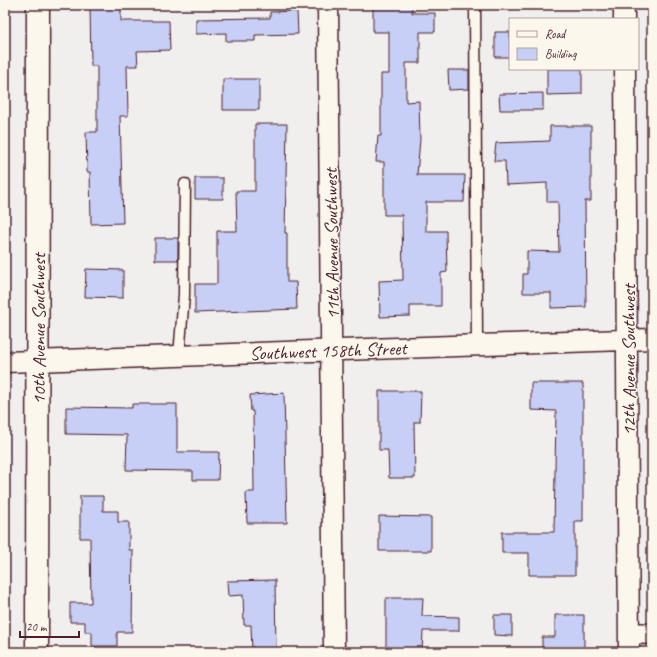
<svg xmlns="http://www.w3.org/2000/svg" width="657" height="657" font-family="Caveat,sans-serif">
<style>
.building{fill:#c7cff7;stroke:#4a1f2b}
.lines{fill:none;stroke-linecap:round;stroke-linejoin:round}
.lane-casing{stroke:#4a1f2b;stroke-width:13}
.street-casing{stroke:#4a1f2b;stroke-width:23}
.secondary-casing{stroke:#4a1f2b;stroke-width:25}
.lane{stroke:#fbf7ec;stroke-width:10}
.street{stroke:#fbf7ec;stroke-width:20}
.secondary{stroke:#fbf7ec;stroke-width:22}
.labels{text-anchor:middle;stroke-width:3;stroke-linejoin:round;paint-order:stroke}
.street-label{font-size:19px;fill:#4a1f2b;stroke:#fbf7ec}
</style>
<rect width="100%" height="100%" fill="#f1efee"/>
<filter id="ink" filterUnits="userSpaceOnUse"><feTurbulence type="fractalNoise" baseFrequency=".025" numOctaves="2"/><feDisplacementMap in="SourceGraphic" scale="8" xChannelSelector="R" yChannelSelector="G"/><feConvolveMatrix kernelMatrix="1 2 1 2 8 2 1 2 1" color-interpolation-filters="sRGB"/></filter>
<g filter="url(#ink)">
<path class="building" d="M90 5H121V21H169L170 50 137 51 138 66H127L128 116H120L123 223 91 224 90 172H87L86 132H97V66H91Z
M373 5H412V13H435V32H420V63H406V102L419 101 420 139 417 175H465L464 202H426V231H446L447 272 441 273V306H410V316L380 317 379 281 403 280 402 215H384V162H376L378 136H381V74H389V32H373Z
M297 11 298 34 255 35V41H226V33L196 34V19L270 18V12Z
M495 32H510V57H495Z
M547 69H582V94L547 95Z
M448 70H469V89L449 90Z
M223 79H259V110H223Z
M543 93V110H500L499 94Z
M255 124H287L285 233H287V282H296L297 309 195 313V284H217V231H237L236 191H255Z
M550 126H591V201H585L586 307 551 308V293H523V274H527V251L559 252 558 202H547V183L506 185 505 161H494L496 143 550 141Z
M195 178H223V199H195Z
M155 238H178V260H155Z
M86 269 123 270V298L85 297Z
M531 383H583V521H575V575H529V553H502V532H554L556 411 531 410Z
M379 391H421L420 422H414L415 478H389L388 450H379Z
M284 393 287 523H247L246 492H254L253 411H251L250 395Z
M132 404H177V452H219L218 480H193V471L126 470 127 435 66 434V407L132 408Z
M80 496H103V511H118V522H129V550H133L132 632H117V646H92V632H85V622H70V603H91L90 538H80Z
M379 516 431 517V551H379Z
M275 580 276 652H252L251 625H244L243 595 228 596 227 581Z
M386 598H423L422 616 459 617V631H423L422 652H386Z
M494 615H512V636L494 635Z
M555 615H584V652H542V637H555Z"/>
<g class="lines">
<defs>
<path id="lane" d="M475 5 477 345
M179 356 184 295 185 184"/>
<path id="street" d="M328 5 334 652
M624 5V19
M625 69 629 652
M5 362 652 339
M629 633 652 634"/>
<path id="secondary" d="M37 652 38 5"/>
</defs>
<use href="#lane" class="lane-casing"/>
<use href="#street" class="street-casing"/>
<use href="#secondary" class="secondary-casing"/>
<use href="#lane" class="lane"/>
<use href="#street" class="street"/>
<use href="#secondary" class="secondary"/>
</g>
</g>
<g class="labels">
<g class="street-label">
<text transform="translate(331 244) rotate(-91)" y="7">11th Avenue Southwest</text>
<text transform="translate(38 329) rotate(-90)" y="7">10th Avenue Southwest</text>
<text transform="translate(328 350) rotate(-2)" y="7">Southwest 158th Street</text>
<text transform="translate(628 360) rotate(-90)" y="7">12th Avenue Southwest</text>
</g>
</g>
<rect width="657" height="657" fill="none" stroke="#fbf7ec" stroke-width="20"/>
<rect x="10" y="10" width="637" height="637" fill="none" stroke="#4a1f2b" stroke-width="1.5" filter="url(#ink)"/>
<rect x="509" y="18" width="130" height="52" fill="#fbf7ec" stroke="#b4a19f"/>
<rect x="517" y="31" width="20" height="6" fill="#fbf7ec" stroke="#b4a19f"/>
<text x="545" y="38" font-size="12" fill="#4a1f2b">Road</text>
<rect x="517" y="48" width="20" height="12" fill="#c7cff7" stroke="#b4a19f"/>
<text x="545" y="58" font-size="12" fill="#4a1f2b">Building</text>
<path d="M20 631v6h59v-6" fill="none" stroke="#4a1f2b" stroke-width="2"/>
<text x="26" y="631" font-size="12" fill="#4a1f2b" stroke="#fbf7ec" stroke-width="3" paint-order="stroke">20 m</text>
</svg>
